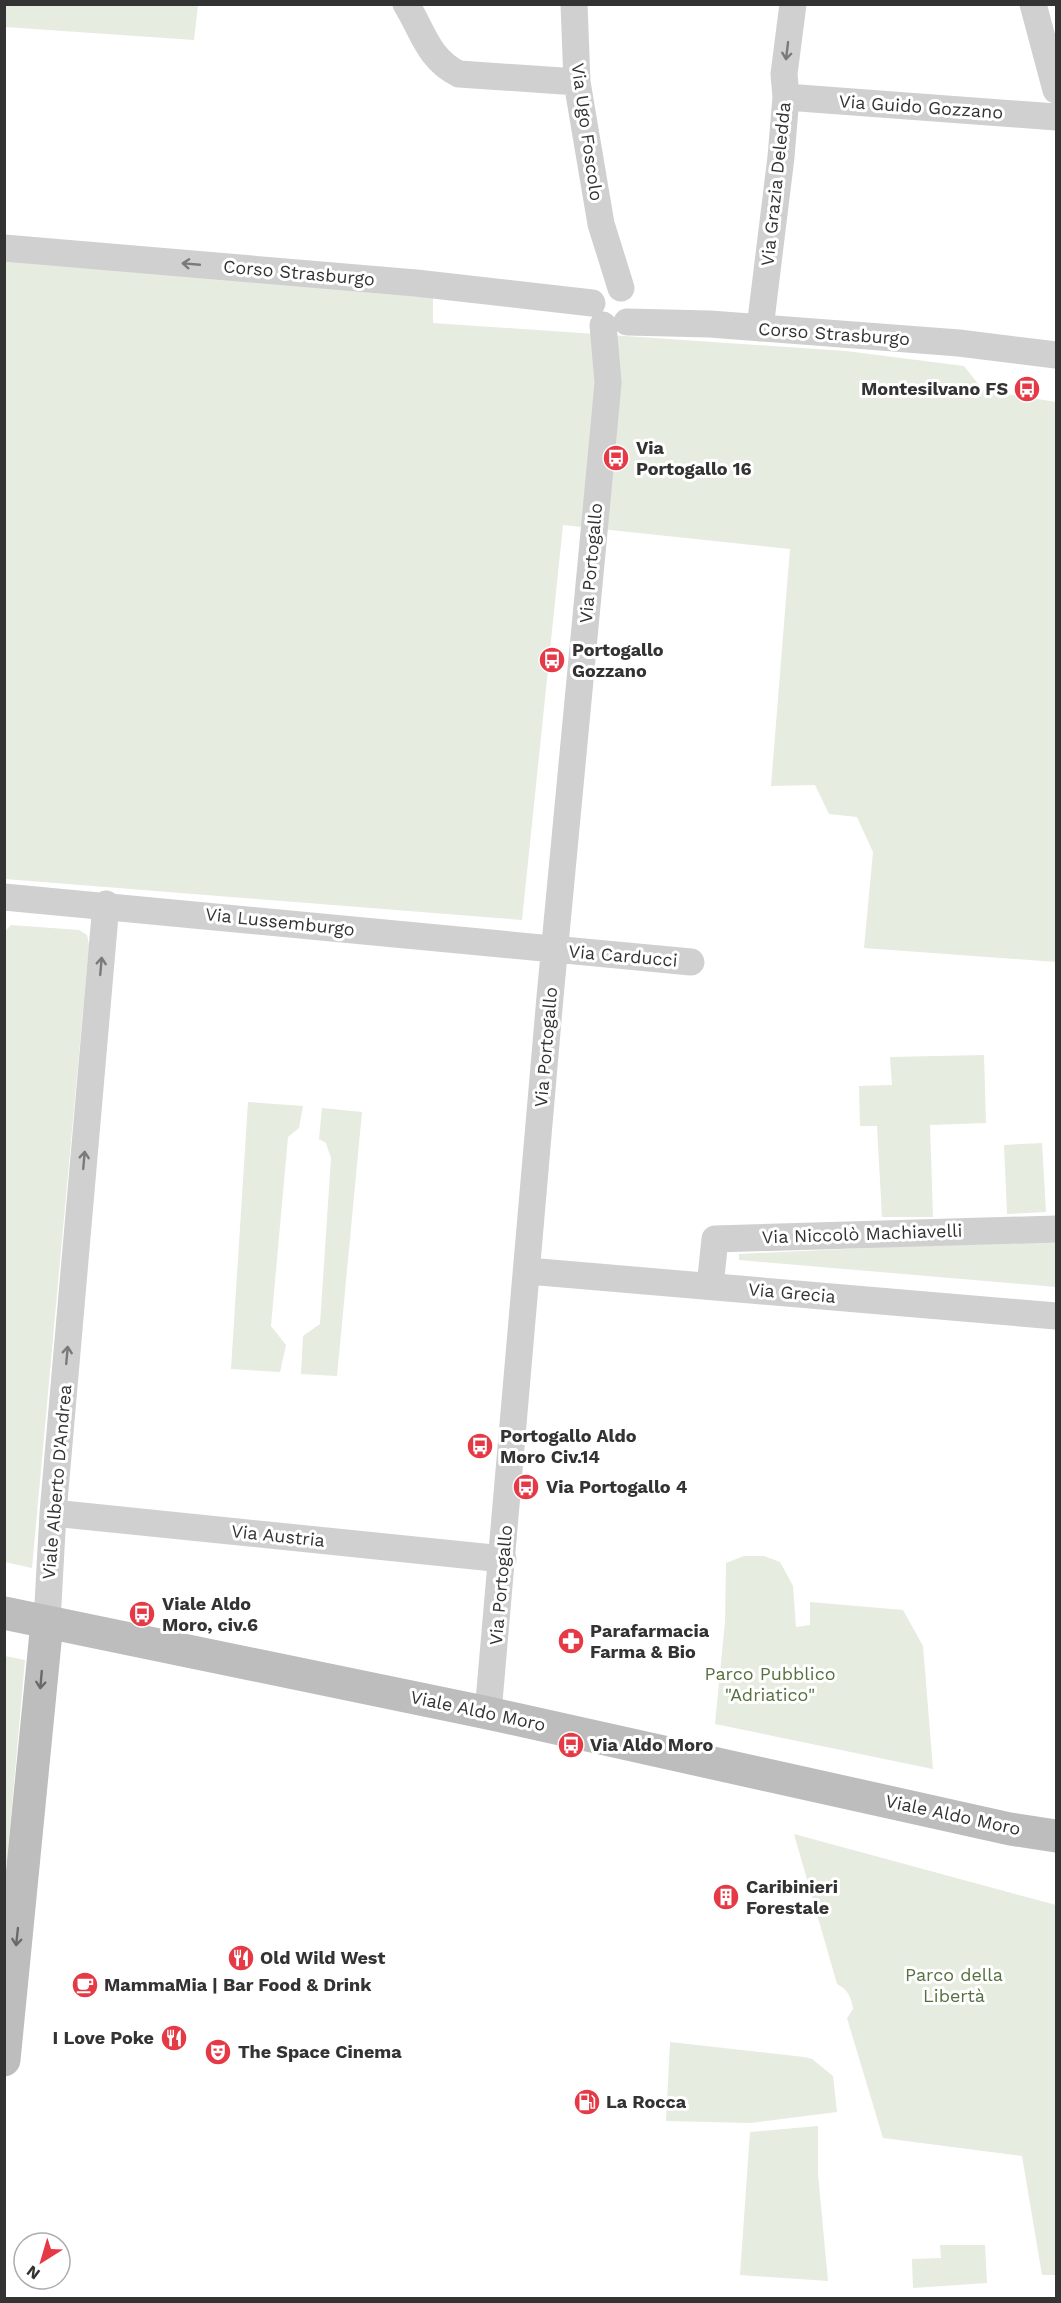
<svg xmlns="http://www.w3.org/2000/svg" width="1061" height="2303" font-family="'Work Sans',sans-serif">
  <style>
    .green { fill: #e6ecdf }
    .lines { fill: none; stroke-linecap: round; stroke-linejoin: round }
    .street { stroke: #d0d0d0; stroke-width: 27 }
    .secondary { stroke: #bdbdbd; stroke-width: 33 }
    .oneway { stroke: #7a7a7a }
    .oneway2 { stroke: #6a6a6a }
    .labels { text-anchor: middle; stroke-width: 6; stroke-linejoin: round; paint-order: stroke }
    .street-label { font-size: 18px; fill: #333; stroke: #fff }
    .poi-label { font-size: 18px; font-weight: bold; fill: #333; stroke: #fff; text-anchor: start }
    .park-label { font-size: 18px; fill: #56703f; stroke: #fff }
  </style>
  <rect width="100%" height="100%" fill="#fff"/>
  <path class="green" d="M4,5L5,4L198,5L194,40L5,27Z
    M4,258L433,294V323L846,351L964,366L983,390L1056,402V962L864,948L873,852L857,817L829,814L815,785L771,786L790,549L563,525L522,920L5,879Z
    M11,925L79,930L87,935L89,945L32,1568L5,1562L4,944L6,930Z
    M984,1055L986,1123L930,1125L933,1217H882L877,1126H860L859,1086L892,1085L890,1057Z
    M248,1102L303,1106L299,1128L288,1137L271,1326L286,1345L280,1372L231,1369Z
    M322,1108L362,1112L337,1376L301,1374L303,1336L320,1324L331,1158L326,1143L319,1139Z
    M1042,1143L1046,1212L1007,1214L1004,1145Z
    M1056,1239V1287L739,1260V1254Z
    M744,1556H764L780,1562L793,1586L796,1627L810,1625V1602L903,1610L923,1646L933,1769L715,1724L725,1622L726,1563Z
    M5,1656L25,1660L5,1883L4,1656Z
    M794,1834L1056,1905V2275H1042L1022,2156L883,2138L847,2018L853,2009C851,1996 848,1990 837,1984Z
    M670,2042L804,2057L812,2059L833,2076L837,2112L751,2123L666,2121Z
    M818,2126V2174L828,2281L740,2275L750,2132Z
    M940,2245H985L987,2283L913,2288L912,2259L941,2258Z"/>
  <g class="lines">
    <path class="street" d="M406,4C423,31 428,59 459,74L577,82
      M574,4L577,82L601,224L621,288
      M1033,4L1056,90
      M786,97L1056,117
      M4,248L416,283L592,303
      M627,322L710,324L959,343L1056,355
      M760,328L781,157L786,97L784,74L793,4
      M4,897L691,962
      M528,1271L1056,1316
      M710,1286L715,1239L1056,1229
      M53,1513L503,1559
      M47,1622L53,1513L106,904
      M488,1713L550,997L606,405L608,382L603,325"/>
    <path class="secondary" d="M4,1613L488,1713L1010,1829L1056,1836
      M4,2060L47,1622"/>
  </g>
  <defs><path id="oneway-shaft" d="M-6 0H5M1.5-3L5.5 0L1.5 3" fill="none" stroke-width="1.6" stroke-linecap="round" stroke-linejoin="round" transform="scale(1.5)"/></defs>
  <g class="oneway">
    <use href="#oneway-shaft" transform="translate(787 51) rotate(97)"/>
    <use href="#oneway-shaft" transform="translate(191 264) rotate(-175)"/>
    <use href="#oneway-shaft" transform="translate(101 966) rotate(-85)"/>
    <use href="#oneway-shaft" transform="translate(84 1160) rotate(-85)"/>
    <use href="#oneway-shaft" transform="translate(67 1355) rotate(-85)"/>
  </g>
  <g class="oneway2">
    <use href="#oneway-shaft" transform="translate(41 1680) rotate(95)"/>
    <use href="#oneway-shaft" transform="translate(17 1937) rotate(96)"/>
  </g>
  <defs>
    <symbol id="bus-disc" viewBox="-11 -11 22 22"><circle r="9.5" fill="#e63946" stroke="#fff"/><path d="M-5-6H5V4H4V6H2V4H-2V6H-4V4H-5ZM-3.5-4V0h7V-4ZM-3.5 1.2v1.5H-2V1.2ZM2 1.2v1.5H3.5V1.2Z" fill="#fff"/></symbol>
    <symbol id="pharmacy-disc" viewBox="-11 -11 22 22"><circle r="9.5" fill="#e63946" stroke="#fff"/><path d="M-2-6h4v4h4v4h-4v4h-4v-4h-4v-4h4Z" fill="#fff"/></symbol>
    <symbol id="building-disc" viewBox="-11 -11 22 22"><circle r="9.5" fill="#e63946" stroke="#fff"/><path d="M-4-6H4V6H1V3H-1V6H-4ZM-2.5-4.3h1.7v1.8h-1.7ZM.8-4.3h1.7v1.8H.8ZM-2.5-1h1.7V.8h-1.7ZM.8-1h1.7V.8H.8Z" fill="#fff"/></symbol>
    <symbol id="restaurant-disc" viewBox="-11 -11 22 22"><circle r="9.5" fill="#e63946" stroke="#fff"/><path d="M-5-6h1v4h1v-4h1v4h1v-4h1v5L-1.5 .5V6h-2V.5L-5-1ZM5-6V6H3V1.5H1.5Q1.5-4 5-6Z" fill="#fff"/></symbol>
    <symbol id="cafe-disc" viewBox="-11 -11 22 22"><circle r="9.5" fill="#e63946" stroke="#fff"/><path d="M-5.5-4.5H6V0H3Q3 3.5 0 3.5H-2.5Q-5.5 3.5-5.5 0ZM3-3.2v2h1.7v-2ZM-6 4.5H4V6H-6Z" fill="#fff"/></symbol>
    <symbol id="theatre-disc" viewBox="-11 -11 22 22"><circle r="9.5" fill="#e63946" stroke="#fff"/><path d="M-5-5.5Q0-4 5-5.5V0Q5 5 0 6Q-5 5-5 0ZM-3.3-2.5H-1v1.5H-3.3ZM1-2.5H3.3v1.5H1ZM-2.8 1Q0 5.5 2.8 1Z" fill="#fff"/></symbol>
    <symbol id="fuel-disc" viewBox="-11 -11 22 22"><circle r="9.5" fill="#e63946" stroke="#fff"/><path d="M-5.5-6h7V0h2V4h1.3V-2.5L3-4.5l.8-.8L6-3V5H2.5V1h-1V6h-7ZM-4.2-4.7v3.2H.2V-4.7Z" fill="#fff"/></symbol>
  </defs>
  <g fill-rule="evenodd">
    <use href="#bus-disc" x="1012" y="374" width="30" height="30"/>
    <use href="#bus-disc" x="601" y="443" width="30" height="30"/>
    <use href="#bus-disc" x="537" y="645" width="30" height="30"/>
    <use href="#bus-disc" x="465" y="1431" width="30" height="30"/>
    <use href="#bus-disc" x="511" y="1472" width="30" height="30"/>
    <use href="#bus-disc" x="127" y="1599" width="30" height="30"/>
    <use href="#pharmacy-disc" x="556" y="1626" width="30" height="30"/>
    <use href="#bus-disc" x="556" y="1730" width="30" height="30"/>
    <use href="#building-disc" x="711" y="1882" width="30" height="30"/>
    <use href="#restaurant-disc" x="226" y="1943" width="30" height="30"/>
    <use href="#cafe-disc" x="70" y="1970" width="30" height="30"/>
    <use href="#restaurant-disc" x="159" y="2023" width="30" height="30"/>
    <use href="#theatre-disc" x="203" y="2037" width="30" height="30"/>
    <use href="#fuel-disc" x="572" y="2087" width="30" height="30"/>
  </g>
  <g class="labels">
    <g class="street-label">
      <text transform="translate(921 107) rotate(4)" y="6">Via Guido Gozzano</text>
      <text transform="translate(587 132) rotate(82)" y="6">Via Ugo Foscolo</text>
      <text transform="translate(776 184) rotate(-84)" y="6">Via Grazia Deledda</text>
      <text transform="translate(299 273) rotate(5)" y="6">Corso Strasburgo</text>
      <text transform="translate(834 334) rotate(4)" y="6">Corso Strasburgo</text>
      <text transform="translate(591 563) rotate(-85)" y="6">Via Portogallo</text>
      <text transform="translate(280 922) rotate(6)" y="6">Via Lussemburgo</text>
      <text transform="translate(623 956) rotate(5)" y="6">Via Carducci</text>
      <text transform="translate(546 1047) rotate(-85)" y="6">Via Portogallo</text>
      <text transform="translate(862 1234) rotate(-2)" y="6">Via Niccolò Machiavelli</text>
      <text transform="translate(792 1293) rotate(5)" y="6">Via Grecia</text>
      <text transform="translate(57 1482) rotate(-85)" y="6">Viale Alberto D'Andrea</text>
      <text transform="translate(278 1536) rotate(6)" y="6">Via Austria</text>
      <text transform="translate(501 1585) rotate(-85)" y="6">Via Portogallo</text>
      <text transform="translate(478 1711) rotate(12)" y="6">Viale Aldo Moro</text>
      <text transform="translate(953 1815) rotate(12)" y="6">Viale Aldo Moro</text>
    </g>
    <g class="poi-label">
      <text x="1008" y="395" text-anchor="end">Montesilvano FS</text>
      <text x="636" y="454">Via<tspan x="636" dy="21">Portogallo 16</tspan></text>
      <text x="572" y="656">Portogallo<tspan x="572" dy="21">Gozzano</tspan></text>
      <text x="500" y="1442">Portogallo Aldo<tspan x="500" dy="21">Moro Civ.14</tspan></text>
      <text x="546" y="1493">Via Portogallo 4</text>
      <text x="162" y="1610">Viale Aldo<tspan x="162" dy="21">Moro, civ.6</tspan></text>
      <text x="590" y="1637">Parafarmacia<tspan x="590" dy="21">Farma &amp; Bio</tspan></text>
      <text x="590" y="1751">Via Aldo Moro</text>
      <text x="746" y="1893">Caribinieri<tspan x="746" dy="21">Forestale</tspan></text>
      <text x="260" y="1964">Old Wild West</text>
      <text x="104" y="1991">MammaMia | Bar Food &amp; Drink</text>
      <text x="154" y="2044" text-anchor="end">I Love Poke</text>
      <text x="238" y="2058">The Space Cinema</text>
      <text x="606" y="2108">La Rocca</text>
    </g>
    <g class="park-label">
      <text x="770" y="1680">Parco Pubblico<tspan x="770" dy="21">"Adriatico"</tspan></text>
      <text x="954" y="1981">Parco della<tspan x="954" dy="21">Libertà</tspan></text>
    </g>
  </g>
  <rect width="1061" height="2303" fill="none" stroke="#333333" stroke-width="12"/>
  <g transform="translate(42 2261) rotate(217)"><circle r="28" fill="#ffffff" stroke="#adadad" stroke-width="1.5"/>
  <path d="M0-4.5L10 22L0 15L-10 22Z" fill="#e63946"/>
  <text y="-9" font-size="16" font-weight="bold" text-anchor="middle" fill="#333333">N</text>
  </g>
</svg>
